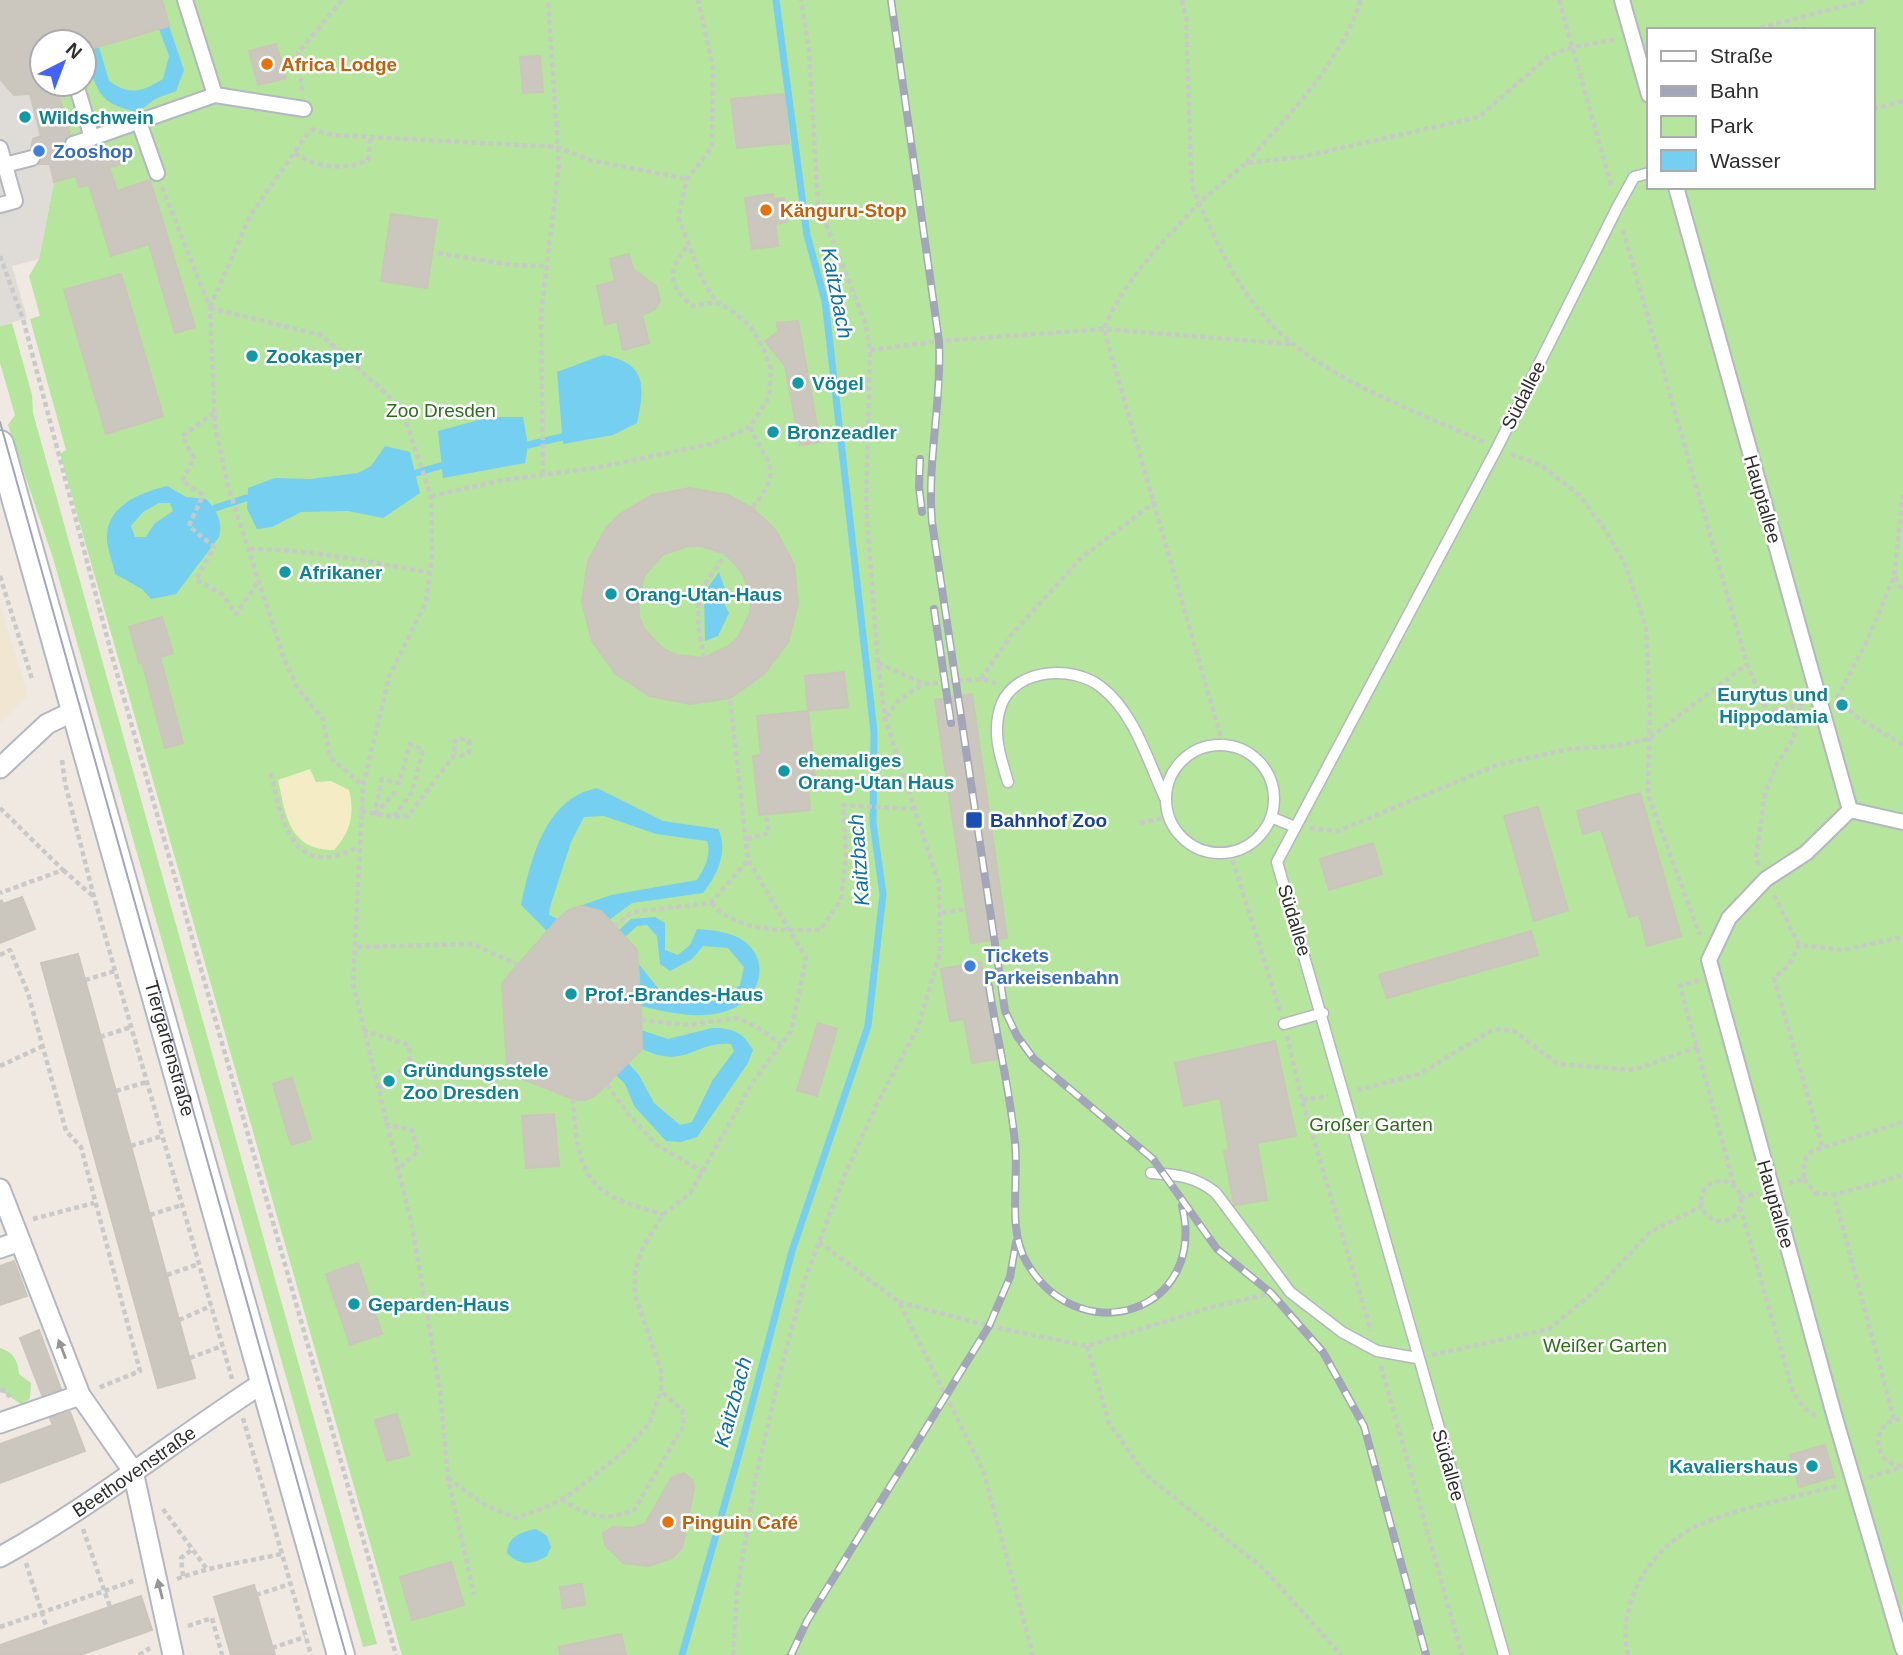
<svg xmlns="http://www.w3.org/2000/svg" width="1903" height="1655" font-family="Arial,sans-serif">
  <style>
    .education { fill: #f0e6d1 }
    .green { fill: #b6e59e; fill-rule: evenodd }
    .sand { fill: #f3ecc5 }
    .plaza { fill: #dfdcd8 }
    .water { fill: #75cff0; fill-rule: evenodd }
    .lines { fill: none; stroke-linecap: round; stroke-linejoin: round }
    .stream { stroke: #75cff0; stroke-width: 7 }
    .building { fill: #cbc7bf; stroke: #cbc5ba; stroke-width: 2; fill-rule: evenodd }
    .service-casing { stroke: #b4b7c1; stroke-width: 13 }
    .pedestrian-casing { stroke: #b4b7c1; stroke-width: 18 }
    .minor-casing { stroke: #b4b7c1; stroke-width: 23 }
    .secondary-casing { stroke: #b4b7c1; stroke-width: 30 }
    .path { stroke: #c9c9c9; stroke-width: 4.5; stroke-dasharray: 5 3.5; stroke-linecap: butt }
    .service { stroke: #fff; stroke-width: 10 }
    .pedestrian { stroke: #fff; stroke-width: 14 }
    .minor { stroke: #fff; stroke-width: 19 }
    .secondary { stroke: #fff; stroke-width: 26 }
    .tram { stroke: #a3a6b8; stroke-width: 2 }
    .rail-casing { stroke: #a3a6b8; stroke-width: 8 }
    .rail { stroke: #fff; stroke-width: 5; stroke-dasharray: 16; stroke-linecap: butt }
    .oneway { fill: #969696 }
    .food-dot { fill: #e8710a; stroke: #fff; stroke-width: 2.5 }
    .culture-dot { fill: #0f9aa8; stroke: #fff; stroke-width: 2.5 }
    .shop-dot { fill: #3f7fe0; stroke: #fff; stroke-width: 2.5 }
    .transit-dot { fill: #1a4fb4; stroke: #fff; stroke-width: 2.5 }
    .labels { text-anchor: middle; stroke-width: 5; stroke-linejoin: round; paint-order: stroke }
    .food-label { font-size: 19px; font-weight: bold; fill: #c56008; stroke: #fff; text-anchor: start }
    .culture-label { font-size: 19px; font-weight: bold; fill: #0d838f; stroke: #fff; text-anchor: start }
    .shop-label { font-size: 19px; font-weight: bold; fill: #366cbe; stroke: #fff; text-anchor: start }
    .street-label { font-size: 19px; fill: #2e2e2e; stroke: #fff }
    .park-label { font-size: 19px; fill: #2c6e1b; stroke: #fff }
    .transit-label { font-size: 19px; font-weight: bold; fill: #164399; stroke: #fff; text-anchor: start }
    .water-label { font-size: 21px; font-style: italic; fill: #0d6fa3; stroke: #fff }
  </style>
  <rect width="100%" height="100%" fill="#efe9e1"/>
  <path class="education" d="M0,606L28,695L0,723Z"/>
  <path class="green" d="M0,0H1903V1655H402L60,454L66,450L30,319L40,316L29,276L39,259L54,182L32,158L33,139L41,136L0,79ZM1649,30H1873V187H1649ZM42,42H84V84H42Z
    M12,323L32,395L33,413L377,1644L363,1647L53,558L8,425L15,415L0,363V326Z
    M0,1348C13,1352 18,1360 19,1374L31,1383L30,1399L21,1404L0,1390Z"/>
  <path class="sand" d="M310,769L316,782L331,781L349,790C355,813 351,832 334,850C289,850 286,816 278,780Z"/>
  <path class="plaza" d="M0,79L14,95L30,94L41,136L33,139L32,158L41,165L50,164L54,182L39,259L12,266L27,318L0,326Z"/>
  <path class="water" d="M169,26L184,70L176,91L155,99L138,112C96,104 96,88 86,51L99,47L109,81C130,96 142,92 163,79L169,56L159,29Z
    M603,355C647,363 645,386 637,423L613,435L563,444L557,372Z
    M490,417H523L528,445L525,463L443,478L438,431Z
    M385,446L410,452L420,493L383,518L348,511L301,512L272,527L257,529L247,509L248,488L275,478L310,479L358,473L371,466Z
    M167,486L186,497L206,499C217,510 223,522 219,537L176,594L151,599L142,589L115,574C113,562 106,547 107,535C108,505 142,492 167,486ZM159,503H170L173,511L154,524L146,537H135L131,526L143,512Z
    M719,572L725,589L720,596L729,613L718,636L705,641L704,593Z
    M597,788L663,821L718,829C729,850 717,876 703,893L632,903L608,921L601,911L580,906L611,895L697,880C704,869 712,855 707,841L656,834L604,816L584,817L571,842L550,907L549,915L558,919L547,931L521,905C531,860 544,799 597,788Z
    M655,917L665,923V950L678,955L690,945L697,929C712,930 732,932 744,941C769,960 762,993 736,1007C707,1022 670,1013 641,1006L638,963L661,992L675,1003L719,1001L740,985L744,967L728,948L703,946L692,959L670,971L660,964L657,936L647,925L637,926L625,937L618,931L631,919Z
    M712,1028C733,1028 743,1032 753,1050L748,1063L697,1137L681,1142L666,1141L634,1106L625,1084L616,1075L628,1063L639,1075L654,1103L680,1125L692,1122L712,1081L734,1051L731,1044C693,1041 687,1070 642,1049L641,1030L668,1039Z
    M536,1529L547,1536L551,1547L547,1556C531,1565 520,1566 507,1553C508,1536 521,1532 536,1529Z"/>
  <g class="lines">
    <path class="stream" d="M528,445L562,437
      M416,473L440,466
      M215,508L246,498
      M682,1655L740,1450L792,1251L868,1026L883,894L873,823L874,732L825,301L807,235L776,0"/>
  </g>
  <path class="building" d="M0,0H162L169,26L84,51V42H42V84H56L70,135L64,143L67,151L75,153L76,157L125,158L126,163L109,167L117,191L150,180L195,327L175,333L149,244L111,256L89,185L79,187L76,176L54,182L50,164H39V152L31,149L33,139L41,136L30,94L14,95L0,79Z
    M276,44L286,78L258,85L249,51Z
    M540,56L543,92L523,93L520,57Z
    M784,94L789,143L737,148L731,99Z
    M773,194L774,199L784,198L787,222L775,224L778,246L752,249L745,198Z
    M391,214L437,220L427,288L381,281Z
    M629,254L633,269L656,286L660,301L655,309L642,315L649,343L623,350L617,321L605,325L597,286L615,281L610,259Z
    M121,274L163,416L106,434L64,290Z
    M798,321L820,442L800,445L785,366L765,341L778,332L777,323Z
    M690,488L728,495L752,508L775,529L794,565L798,604L788,642L764,674L730,698L690,704L650,696L616,674L592,641L582,602L588,561L606,528L620,514L652,495ZM688,546H701L726,554L743,574L751,599L750,613L739,636L729,646L704,658L676,655L663,649L644,629L639,616L638,602L644,576L662,555Z
    M162,617L173,653L160,657L183,743L165,748L142,662L139,663L129,627Z
    M844,672L848,707L808,711L805,676Z
    M972,694L1007,938L971,943L935,700Z
    M808,711L816,786L808,787L810,810L759,815L753,756L761,755L757,716Z
    M1640,793L1681,936L1647,946L1639,914L1629,917L1601,829L1583,834L1577,811Z
    M1538,807L1568,910L1534,921L1504,816Z
    M1373,843L1382,874L1329,890L1320,859Z
    M22,897L35,929L0,943V905Z
    M580,906L601,911L637,950L641,1006L642,1049L596,1095L585,1100L573,1099L513,1075L507,1066L502,983L558,919L569,910Z
    M1531,931L1538,955L1387,998L1379,975Z
    M78,954L195,1378L158,1388L41,963Z
    M981,962L998,1059L972,1063L964,1019L950,1021L941,969Z
    M818,1023L837,1029L817,1096L797,1090Z
    M1275,1041L1296,1136L1257,1143L1267,1200L1234,1205L1224,1151L1229,1150L1220,1098L1184,1106L1175,1063Z
    M292,1078L311,1139L291,1145L273,1084Z
    M554,1114L559,1166L526,1168L522,1116Z
    M14,1261L27,1296L0,1305V1266Z
    M358,1263L382,1334L350,1345L326,1274Z
    M39,1330L61,1389L42,1395L20,1338Z
    M70,1412L85,1451L0,1483V1444L53,1425L50,1418Z
    M397,1414L409,1455L387,1461L375,1420Z
    M1825,1445L1834,1477L1799,1487L1790,1455Z
    M684,1473L693,1481L694,1488L682,1548L672,1558L649,1566L623,1563L605,1545L603,1533L613,1527L632,1528L645,1524L671,1478Z
    M451,1562L464,1605L412,1620L400,1577Z
    M582,1584L585,1605L563,1608L560,1587Z
    M254,1585L275,1655H231L214,1597Z
    M141,1596L152,1630L80,1655H0V1645Z
    M621,1634L626,1655H560L559,1647Z"/>
  <g class="lines">
    <defs>
      <path id="service" d="M1166 799a54 54 0 1 1 108 0a54 54 0 1 1-108 0Z
        M1008,782C1000,756 991,730 1002,703C1017,668 1074,665 1101,687C1134,712 1148,761 1165,798
        M1271,817L1295,827
        M1284,1024L1323,1013
        M1151,1173C1178,1175 1195,1176 1216,1193L1290,1292L1342,1332L1377,1351L1417,1358
        M1504,1655L1277,862L1497,448L1617,208L1634,177L1649,173"/>
      <path id="pedestrian" d="M1622,0L1649,95
        M76,84L92,138L215,95L185,0
        M215,95L304,109
        M139,122L157,173
        M73,144L92,138
        M0,148L15,201L0,205
        M5,165L32,158
        M1676,187L1850,810
        M1850,810L1806,853L1766,879L1729,918L1709,960L1835,1418L1903,1649
        M1850,810L1903,822"/>
      <g id="minor">
        <path d="M0,768L47,724L76,710"/>
        <path d="M0,1189L80,1395L133,1471L173,1655"/>
        <path d="M0,1248L20,1241"/>
        <path d="M0,1423L80,1395"/>
        <path id="s1" d="M0,1557C93,1506 176,1439 264,1382"/>
      </g>
      <g id="secondary">
        <path id="s2" d="M0,444L341,1655"/>
      </g>
    </defs>
    <use href="#service" class="service-casing"/>
    <use href="#pedestrian" class="pedestrian-casing"/>
    <use href="#minor" class="minor-casing"/>
    <use href="#secondary" class="secondary-casing"/>
    <path class="path" d="M1182,0L1186,18L1191,168L1192,186L1199,203C1163,242 1124,280 1104,329L1223,745
      M1559,0L1612,188
      M1760,28L1867,0
      M302,91L298,53L342,0
      M1873,109L1903,101
      M311,129L332,135L557,147L590,160L687,179
      M295,153C315,168 345,171 368,160L371,137
      M1246,163C1290,114 1339,64 1361,0
      M162,187L210,308L215,426L228,486L283,656L297,687L323,719L330,757L362,785
      M1623,230L1747,664L1767,712L1804,704
      M687,247C667,271 668,285 692,306L716,302
      M438,253L512,265L546,266
      M0,256L23,319L112,656L396,1655
      M210,307L251,214L311,129
      M210,308L321,335L401,407L431,496L432,557L426,602L389,677L363,786L353,984L412,1226L440,1391L448,1478L474,1595
      M870,350L939,341L1104,329L1291,344
      M214,413L182,436L194,458L182,481L203,495L189,526L214,547L196,580L222,594L236,614L258,582
      M750,427C767,465 785,468 752,508
      M1484,442C1420,413 1349,388 1293,344C1248,309 1221,254 1199,203L1246,163L1301,157L1479,117L1550,55L1573,47L1618,39
      M1511,454L1541,465L1579,495L1606,531L1625,564L1646,627L1650,712L1648,795L1700,935
      M543,474L541,314L559,165L548,0
      M431,496L503,480L595,468L711,444L750,427L769,397L771,369L763,347L750,326L731,310L716,302L702,279L678,217L687,179L712,147L713,68L698,0
      M250,549C312,549 370,562 431,573
      M0,576L32,679
      M1895,577L1903,592
      M704,658L698,626L699,592L726,554
      M878,663L924,684L981,679L996,683
      M981,679L1012,634L1082,557L1155,502
      M1837,698L1867,641L1894,577L1903,495
      M1837,698L1857,717L1903,745
      M886,717L898,701L923,684
      M62,760L65,783L94,897L232,1379
      M271,773C282,824 294,881 358,847
      M0,808L63,870L0,893
      M361,811L394,817L412,792L423,750L410,744L399,783L382,779L374,815
      M375,814L397,790
      M395,817L408,816L455,754L454,742L459,738L469,741V752L461,756L455,754
      M1140,823L1169,817
      M1310,828L1338,831L1497,765L1569,749L1616,746L1648,739L1747,664
      M747,839L769,833L766,815
      M1230,852L1280,1011
      M1759,865L1756,858L1765,793L1777,764L1793,739L1801,706
      M63,870L94,897
      M1774,895L1799,945
      M0,900L2,904
      M711,903C739,933 782,930 820,930L841,900L846,855L843,805L913,809
      M942,913L966,909
      M614,927L632,912L711,903L748,860
      M357,947L473,944L518,965
      M0,955L10,950L28,993L66,1131L81,1147L140,1371L98,1388
      M85,980L115,971
      M1699,980L1680,986L1735,1188
      M641,1020L688,1025L737,1018L755,1026L781,1044
      M363,1030L409,1045L410,1063L377,1090
      M1287,1036L1302,1100L1371,1331
      M100,1037L131,1027
      M0,1066L43,1046
      M607,1085L629,1115L657,1145L703,1172
      M1357,1090L1419,1074L1494,1029L1514,1031L1558,1064L1634,1070L1697,1047
      M116,1091L147,1082
      M573,1099C575,1129 576,1170 602,1190C618,1203 645,1208 663,1215
      M1302,1100L1328,1096
      M385,1124L412,1130L418,1151L397,1170
      M131,1146L162,1136
      M1822,1146L1774,978L1788,966L1799,945L1843,950L1903,937
      M1804,1179L1815,1193L1834,1195
      M1701 1201a20 20 0 1 1 40 0a20 20 0 1 1-40 0Z
      M1789,1183L1804,1179V1161L1812,1151L1903,1122
      M1740,1198L1757,1193
      M1740,1207L1793,1392L1805,1409L1816,1416
      M150,1215L182,1205
      M33,1219L94,1203
      M819,1242L899,1302L983,1470L1033,1655
      M167,1275L199,1264
      M899,1302L989,1326L1087,1346L1208,1308L1272,1293
      M179,1320L211,1306
      M1087,1346L1109,1423L1145,1474L1264,1569L1341,1655
      M1432,1355L1549,1329L1595,1291L1650,1232L1702,1206
      M190,1358L222,1346
      M1381,1366L1462,1655
      M0,1390L5,1391L10,1397
      M243,1418L311,1655
      M1894,1419L1834,1195L1903,1175
      M1902,1466C1885,1464 1878,1454 1878,1437L1886,1423L1903,1418
      M1869,1477L1903,1467
      M448,1478L485,1505L516,1518L549,1506L572,1493L621,1454L649,1424L661,1391V1371L635,1295V1271L643,1247L663,1215L690,1193L753,1082L791,1031L806,958L748,860L730,698
      M561,1499C586,1515 605,1523 634,1510L684,1425L682,1410L661,1391
      M163,1509L206,1568
      M83,1529L110,1607
      M26,1563L47,1629
      M183,1576L181,1558L194,1548
      M177,1579C211,1566 246,1562 281,1554
      M256,1595L290,1584
      M188,1626L212,1618L222,1655
      M0,1627L136,1580
      M272,1648L305,1637
      M139,1655L150,1648
      M733,1655L737,1592L755,1481L781,1369L805,1279L845,1174L876,1106L918,1027L940,953L939,884L885,718L878,663L866,506L870,350L865,322L818,204L809,50L801,0
      M1628,1655C1615,1600 1655,1541 1706,1522C1748,1506 1794,1497 1837,1486"/>
    <use href="#service" class="service"/>
    <use href="#pedestrian" class="pedestrian"/>
    <use href="#minor" class="minor"/>
    <use href="#secondary" class="secondary"/>
    <path class="tram" d="M0,422L346,1655"/>
    <defs>
      <path id="rail" d="M891,0L939,341C942,403 927,458 932,522L1005,1011L1017,1036L1034,1059L1153,1159L1217,1249L1271,1293L1323,1352L1364,1426L1426,1655
        M920,459L919,487L922,512
        M934,609L951,723
        M989,986C997,1039 1010,1090 1015,1143C1019,1181 1007,1230 1027,1263C1080,1353 1208,1312 1182,1206
        M791,1655L807,1621L989,1326L1010,1277L1016,1242"/>
    </defs>
    <use href="#rail" class="rail-casing"/>
    <use href="#rail" class="rail"/>
  </g>
  <defs><path id="oneway-solid" d="M-6-.8H1V-3.2L6.5 0L1 3.2V.8H-6Z" transform="scale(1.75)"/></defs>
  <g class="oneway">
    <use href="#oneway-solid" transform="translate(62 1349) rotate(-111)"/>
    <use href="#oneway-solid" transform="translate(160 1589) rotate(-104)"/>
  </g>
  <g class="food-dot">
    <circle cx="267" cy="64" r="7"/>
    <circle cx="766" cy="210" r="7"/>
    <circle cx="668" cy="1522" r="7"/>
  </g>
  <g class="culture-dot">
    <circle cx="25" cy="117" r="7"/>
    <circle cx="252" cy="356" r="7"/>
    <circle cx="798" cy="383" r="7"/>
    <circle cx="773" cy="432" r="7"/>
    <circle cx="285" cy="572" r="7"/>
    <circle cx="611" cy="594" r="7"/>
    <circle cx="1842" cy="705" r="7"/>
    <circle cx="784" cy="771" r="7"/>
    <circle cx="571" cy="994" r="7"/>
    <circle cx="389" cy="1081" r="7"/>
    <circle cx="354" cy="1304" r="7"/>
    <circle cx="1812" cy="1466" r="7"/>
  </g>
  <g class="shop-dot">
    <circle cx="39" cy="151" r="7"/>
    <circle cx="970" cy="966" r="7"/>
  </g>
  <rect class="transit-dot" x="965" y="811" width="18" height="18" rx="3.5"/>
  <g class="labels">
    <g class="food-label">
      <text x="281" y="71">Africa Lodge</text>
      <text x="780" y="217">Känguru-Stop</text>
      <text x="682" y="1529">Pinguin Café</text>
    </g>
    <g class="culture-label">
      <text x="39" y="124">Wildschwein</text>
      <text x="266" y="363">Zookasper</text>
      <text x="812" y="390">Vögel</text>
      <text x="787" y="439">Bronzeadler</text>
      <text x="299" y="579">Afrikaner</text>
      <text x="625" y="601">Orang-Utan-Haus</text>
      <text x="1828" y="701" text-anchor="end">Eurytus und<tspan x="1828" dy="22">Hippodamia</tspan></text>
      <text x="798" y="767">ehemaliges<tspan x="798" dy="22">Orang-Utan Haus</tspan></text>
      <text x="585" y="1001">Prof.-Brandes-Haus</text>
      <text x="403" y="1077">Gründungsstele<tspan x="403" dy="22">Zoo Dresden</tspan></text>
      <text x="368" y="1311">Geparden-Haus</text>
      <text x="1798" y="1473" text-anchor="end">Kavaliershaus</text>
    </g>
    <g class="shop-label">
      <text x="53" y="158">Zooshop</text>
      <text x="984" y="962">Tickets<tspan x="984" dy="22">Parkeisenbahn</tspan></text>
    </g>
    <g class="street-label">
      <text transform="translate(1523 395) rotate(-63)" y="7">Südallee</text>
      <text transform="translate(1763 499) rotate(74)" y="7">Hauptallee</text>
      <text transform="translate(1295 920) rotate(73)" y="7">Südallee</text>
      <text dy="7" stroke="none"><textPath href="#s2" startOffset="628">Tiergartenstraße</textPath></text>
      <text transform="translate(1776 1204) rotate(74)" y="7">Hauptallee</text>
      <text transform="translate(1449 1465) rotate(74)" y="7">Südallee</text>
      <text dy="7" stroke="none"><textPath href="#s1" startOffset="159">Beethovenstraße</textPath></text>
    </g>
    <g class="park-label">
      <text x="441" y="417">Zoo Dresden</text>
      <text x="1371" y="1131">Großer Garten</text>
      <text x="1605" y="1352">Weißer Garten</text>
    </g>
    <g class="transit-label">
      <text x="990" y="827">Bahnhof Zoo</text>
    </g>
    <g class="water-label">
      <text transform="translate(837 293) rotate(79)" y="7">Kaitzbach</text>
      <text transform="translate(859 860) rotate(-94)" y="7">Kaitzbach</text>
      <text transform="translate(733 1402) rotate(-75)" y="7">Kaitzbach</text>
    </g>
  </g>
  <rect x="1647" y="28" width="228" height="161" fill="#ffffff" stroke="#ababab" stroke-width="2"/>
  <rect x="1661" y="51" width="35" height="10" fill="#ffffff" stroke="#ababab" stroke-width="2"/>
  <text x="1710" y="63" font-size="21" fill="#2e2e2e">Straße</text>
  <rect x="1661" y="86" width="35" height="10" fill="#a3a6b8" stroke="#ababab" stroke-width="2"/>
  <text x="1710" y="98" font-size="21" fill="#2e2e2e">Bahn</text>
  <rect x="1661" y="116" width="35" height="21" fill="#b6e59e" stroke="#ababab" stroke-width="2"/>
  <text x="1710" y="133" font-size="21" fill="#2e2e2e">Park</text>
  <rect x="1661" y="150" width="35" height="21" fill="#75cff0" stroke="#ababab" stroke-width="2"/>
  <text x="1710" y="168" font-size="21" fill="#2e2e2e">Wasser</text>
  <g transform="translate(63 63) rotate(42)"><circle r="33" fill="#ffffff" stroke="#ababab" stroke-width="2"/>
  <path d="M0-5L12 26L0 18L-12 26Z" fill="#4264fb"/>
  <text y="-10" font-size="19" font-weight="bold" text-anchor="middle" fill="#2e2e2e">N</text>
  </g>
</svg>
